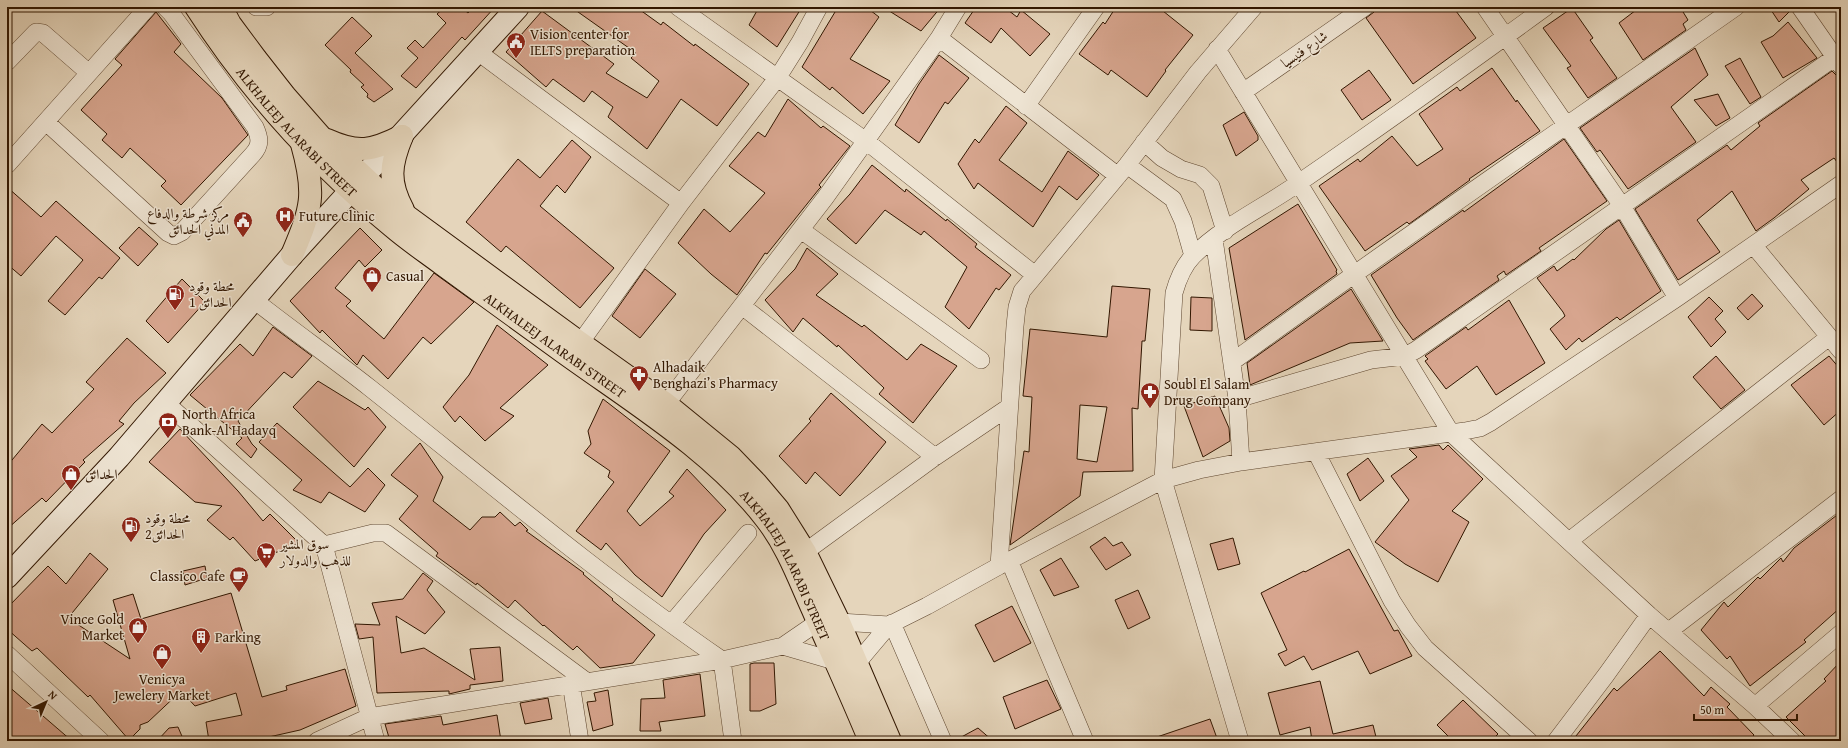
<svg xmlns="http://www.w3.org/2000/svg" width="1848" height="748" font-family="'Gentium Book Plus',Amiri,serif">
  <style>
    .building { fill: #d7a58e; stroke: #311600; fill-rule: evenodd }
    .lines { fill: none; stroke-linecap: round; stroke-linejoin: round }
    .minor-casing { stroke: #5e462f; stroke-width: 18 }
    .secondary-casing { stroke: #311600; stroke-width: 24 }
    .primary-casing { stroke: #311600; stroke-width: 24 }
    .minor { stroke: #eee4d3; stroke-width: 17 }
    .secondary { stroke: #eee4d3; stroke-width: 22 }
    .primary { stroke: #e5d5bb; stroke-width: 22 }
    .labels { text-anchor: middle; stroke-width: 3; stroke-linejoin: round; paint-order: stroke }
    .poi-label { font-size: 14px; fill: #311600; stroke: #eee4d3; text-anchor: start }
    .street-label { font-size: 14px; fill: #311600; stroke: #eee4d3 }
  </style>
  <rect width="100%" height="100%" fill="#e5d5bb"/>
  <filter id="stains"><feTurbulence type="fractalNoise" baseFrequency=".005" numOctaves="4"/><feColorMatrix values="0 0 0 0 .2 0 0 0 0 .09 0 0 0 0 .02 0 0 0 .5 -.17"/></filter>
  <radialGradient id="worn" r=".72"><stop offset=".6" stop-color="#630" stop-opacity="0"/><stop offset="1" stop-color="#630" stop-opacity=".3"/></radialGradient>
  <path class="building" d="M445,7H461L468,13L474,7H495L465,40L462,37L416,88L401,76L418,58L407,48L415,40L423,48L446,23L437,14Z
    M571,7H636L661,25L663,22L694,46L695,44L749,84L717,126L681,99L647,149L608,117L613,107L592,91L584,102L553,79L546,87L506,52L542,11L614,64L606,73L647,98L659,81L631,58L636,53Z
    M759,7H802L777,47L749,25Z
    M838,7H866L879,17L850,59L890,81L863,114L832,87L830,90L802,67Z
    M883,7H941L921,31Z
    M976,7H1004L1017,17L1021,10L1050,34L1030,56L1001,28L991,43L965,23Z
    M1116,7H1158L1193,35L1165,70L1166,71L1147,97L1111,70L1108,75L1079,54L1103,22L1105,24Z
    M1375,7H1453L1476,38L1413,84L1366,18L1374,12Z
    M1640,7H1680L1688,20L1683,24L1686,30L1643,60L1619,23Z
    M1769,7H1790L1791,10L1779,22Z
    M1572,8L1593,38L1590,40L1617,78L1588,98L1567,68L1571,66L1543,28Z
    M156,12L181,44L174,52L222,98L248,135L181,205L161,186L166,181L130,148L122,158L102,140L107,134L81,110L122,65L115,59Z
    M352,17L372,36L355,53L393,89L374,102L367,97L368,94L361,87L364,85L350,72L351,70L325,45Z
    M1788,22L1817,58L1783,78L1761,42L1773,36Z
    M1695,48L1708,75L1671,107L1696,142L1628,189L1600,150L1597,152L1580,128Z
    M939,55L969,78L948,104L945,102L919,143L895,125L919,84Z
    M1740,58L1761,97L1750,104L1725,66Z
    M1492,68L1516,102L1517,100L1540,131L1469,179L1470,180L1409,224L1407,222L1365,251L1319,186L1358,159L1360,162L1392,136L1417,166L1443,149L1419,114L1457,87L1460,91Z
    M1369,70L1391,100L1362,120L1341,90Z
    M1832,71L1836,75L1841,76V167L1834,158L1801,180L1809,189L1774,218L1756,231L1732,191L1697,220L1720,252L1678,280L1635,209L1727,145L1731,150L1760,126L1758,123Z
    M1718,94L1730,118L1716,126L1694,100Z
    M788,99L821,128L823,126L850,146L819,185L821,187L819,189L767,254L765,253L737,295L711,274L678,243L704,209L730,232L765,193L729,166L758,132L765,137Z
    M1006,106L1027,123L999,160L1042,192L1068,151L1099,175L1077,200L1059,186L1033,227L978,183L974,189L958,164L975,139L979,143Z
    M1244,112L1258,136V140L1236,156L1223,125Z
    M1564,139L1607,201L1539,248L1541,251L1506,275L1504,271L1497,276L1499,280L1413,340L1397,318L1371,275L1463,210L1464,212Z
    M572,140L591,157L565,193L557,185L540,206L614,268L580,308L506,246L501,252L466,222L518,159L540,178Z
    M872,165L905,192L906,189L946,221L947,219L977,244L975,247L1011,275L999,290L996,288L969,329L945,307L967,267L924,231L921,235L885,210L856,244L827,219L850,194Z
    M7,187L41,217L56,201L120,258L102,279L99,277L65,315L48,301L83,260L56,236L21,276L7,264Z
    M1298,204L1337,270L1336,271L1337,274L1245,340L1229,248Z
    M1619,220L1661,291L1620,320L1617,317L1582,342L1579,338L1566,350L1550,329L1565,316L1563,312L1537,278L1554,266L1557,271L1573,259L1574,260L1606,229Z
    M139,227L158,244L138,266L119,248Z
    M360,228L382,250L365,267L359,260L335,288L351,301L346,306L384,339L434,273L474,302L431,344L423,337L388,379L363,355L357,365L322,330L320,333L290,301Z
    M807,248L838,274L816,295L862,327L864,325L907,360L921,344L957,366L913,423L879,394L884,388L838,345L837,347L803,318L793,332L765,300L795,269Z
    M645,269L676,294L640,338L612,316Z
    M182,279L205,302L168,343L146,321Z
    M1112,286L1150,289L1145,341H1142L1138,409L1132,408L1133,471L1083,472L1080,496L1010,545L1024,451L1029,452L1032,397L1023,396L1030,329L1107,337ZM1080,405L1107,407L1097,462L1077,459Z
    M1351,289L1383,341L1350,343L1250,385L1247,363Z
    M1752,294L1763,306L1748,320L1737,308Z
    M1191,297L1212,298V331L1190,330Z
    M1709,297L1723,311L1715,319L1726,332L1711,347L1688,317Z
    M1509,300L1545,363L1496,395L1477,366L1446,389L1425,361L1428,359L1425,356L1466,327L1468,330Z
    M497,325L548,365L500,408L514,416L485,441L460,416L455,422L443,407L469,375Z
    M273,327L312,356L292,378L284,372L238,421L252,444L257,449L251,458L236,444L242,438L190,395L240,344L253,356Z
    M127,338L166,373L134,403L119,421L124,424L83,460L85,462L46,502L42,498L7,529V466L42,424L52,433L94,389L86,382Z
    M1716,356L1745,390L1721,409L1693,377Z
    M1829,356L1841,370V410L1824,425L1791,385Z
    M318,381L365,410L368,407L386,427L354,467L293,407Z
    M831,393L886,442L860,474L840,496L815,472L806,484L779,456L811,421L809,419Z
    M1215,396L1229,428L1230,441L1203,457L1184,406Z
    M603,399L670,451L627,511L640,526L674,496L669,492L687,469L726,510L704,534L662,597L635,575L606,543L601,550L576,531L614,482L608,477L610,471L584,453L591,444L588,431Z
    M277,423L350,487L368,468L385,485L365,512L329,492L321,503L293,490L302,480L259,442Z
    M180,429L238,491L263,521L270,514L299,543L255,561L233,537L230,540L207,520L222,506L195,502L149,462Z
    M420,443L443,477L433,501L470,530L482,517H495L500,512L515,526L520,522L528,530L526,531L584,573L583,574L613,599L612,600L655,635L633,663L600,668L577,646L573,650L544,625L543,626L515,600L508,608L477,583L476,585L436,556L438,553L399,519L418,496L391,475Z
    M1439,445L1443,450L1448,445L1483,479L1452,511L1469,522L1438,582L1405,564L1375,542L1409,500L1391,476L1417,457L1409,449Z
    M1368,458L1384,481L1360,501L1347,474Z
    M1841,512V607L1804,640L1806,642L1750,686L1730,656L1727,659L1701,630L1724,602L1728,607L1758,577L1760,579L1781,558L1783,562L1794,548Z
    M1105,537L1113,546L1122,542L1131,555L1106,570L1090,547Z
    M1233,538L1240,564L1218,570L1210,544Z
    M1349,549L1394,631L1398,630L1412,656L1370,674L1358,651L1312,670L1304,656L1285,666L1278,654L1287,650L1261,593L1304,571L1305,572Z
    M90,553L108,569L68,618L130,659L113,600L133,594L141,619L231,593L262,697L287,690L286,686L345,669L356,706L300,730L251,741H209L206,722L242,715L236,693L195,706L181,691L148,722L140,725V729L129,740L90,695L88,697L37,648L32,651L7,629V608L48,566L66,584Z
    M1061,558L1079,587L1054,596L1040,570Z
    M205,566L207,578L185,585L183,571Z
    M423,573L433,581L427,590L445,612L425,634L396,616L401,653L424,648L475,680L470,649L500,647L503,681L470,685V689L449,694V691L377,693L373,637L359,639L355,624L380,625L372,603L403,599Z
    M1138,590L1150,618L1128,629L1115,600Z
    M1012,606L1031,643L994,662L975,625Z
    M1660,651L1704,696L1711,687L1730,704L1727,707L1754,735L1749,741H1572L1614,688L1617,691Z
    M1841,661V741H1810L1786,717L1826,681L1824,679Z
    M754,663H774L776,704L760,711H750V664Z
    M700,674L705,716L659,722L661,731H640L641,699L665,698L663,680Z
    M1047,680L1061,709L1015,729L1003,697Z
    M1320,681L1333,734L1373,725L1377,741H1312L1310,727L1280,735L1268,693Z
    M7,685L72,741H11L7,736Z
    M608,690L613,725L593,731L587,702L596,701L594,693Z
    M548,698L552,719L525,724L520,703Z
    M1463,700L1498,734L1491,741H1453L1437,725Z
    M497,715L501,741H390L385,724L441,716L443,725Z
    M1210,719L1218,741H1152L1151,739Z
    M178,727L184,741H157L169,728Z
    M978,728L993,741H954Z"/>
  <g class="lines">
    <defs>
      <path id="minor" d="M256,7H267
        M678,7L866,141L1035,275
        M1485,7L1622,206L1677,298
        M1800,7L1841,66
        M939,38L1118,176
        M1217,49L1451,433L1649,615L1755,706L1792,741
        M478,52L681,203
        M7,62L36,32L43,33L89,73
        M1243,92L1365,7
        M1026,106L1096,7
        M46,122L168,233L174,236L182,232L253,154C261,145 260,138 255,127L171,13L165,7
        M1144,142L1162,158L1181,169L1200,175L1211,186L1225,231
        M7,165L148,7
        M1127,165L1173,199L1183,221L1193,256
        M801,230L981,360
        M1214,239L1237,399L1241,462
        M1754,246L1841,351
        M254,300C292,330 332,358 370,388C486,480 600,576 722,660L733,741
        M742,306L935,457
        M580,343L681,203L778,77L800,42L819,7
        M1232,362C1398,241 1568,125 1736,7
        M1237,399L1371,360L1405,356L1416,350L1841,53
        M166,403L324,545L376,741
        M666,404L825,198L939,38L958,7
        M1316,452L1392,601L1408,626L1425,648L1529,741
        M1569,541L1829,337
        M324,545L373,533H386L586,681
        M805,552L935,457L1009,407
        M1009,560L1085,741
        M999,566L1015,326L1017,307L1022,291L1127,165L1198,72L1254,7
        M839,622L889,625
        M892,623L943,741
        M671,624L748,533
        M1669,631L1841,499
        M783,646L838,662
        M7,654L101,741
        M857,663L889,625L927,606L999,566L1163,480L1174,293C1178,279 1183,266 1193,256C1224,225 1265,207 1300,182C1383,125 1465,66 1546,7
        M571,683L580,741
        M1755,706L1841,633
        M317,741L369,717L722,660L783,646L818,622
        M1240,741L1163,480L1199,470L1241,462L1465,431L1480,428L1491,422L1677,298L1841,184
        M1556,741L1606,675L1649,615"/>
      <path id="secondary" d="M7,577L119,457L292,255L518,7"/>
      <g id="primary">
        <path id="s1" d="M196,7C250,91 316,164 393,227C408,240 426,252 442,264C482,293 522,322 562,351C631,401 714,451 766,519C787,546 799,579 813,610C832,654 852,697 870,741"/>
        <path d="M221,7L230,24L256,59L285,96L321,137L405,215L580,343L666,404L731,457L756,483L778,509L805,552L839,622L890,741"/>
        <path d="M402,136C390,165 388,182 403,210"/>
        <path d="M327,140C358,154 372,151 402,136"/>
        <path d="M292,255C312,208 316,194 302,144"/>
      </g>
    </defs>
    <use href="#minor" class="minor-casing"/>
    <use href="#secondary" class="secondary-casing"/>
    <use href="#primary" class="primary-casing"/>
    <use href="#minor" class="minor"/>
    <use href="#secondary" class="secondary"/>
    <use href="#primary" class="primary"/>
  </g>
  <defs>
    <symbol id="civic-pin" viewBox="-11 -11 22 30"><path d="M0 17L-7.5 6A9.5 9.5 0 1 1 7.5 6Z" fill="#8f2418" stroke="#eee4d3"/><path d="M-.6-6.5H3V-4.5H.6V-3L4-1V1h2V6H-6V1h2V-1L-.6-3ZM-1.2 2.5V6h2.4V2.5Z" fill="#fff"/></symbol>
    <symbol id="hospital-pin" viewBox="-11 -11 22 30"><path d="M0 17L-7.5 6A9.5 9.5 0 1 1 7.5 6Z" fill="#8f2418" stroke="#eee4d3"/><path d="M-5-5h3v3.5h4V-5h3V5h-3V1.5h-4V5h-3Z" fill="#fff"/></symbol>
    <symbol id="shop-pin" viewBox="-11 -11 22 30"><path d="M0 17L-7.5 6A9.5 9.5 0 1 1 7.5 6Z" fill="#8f2418" stroke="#eee4d3"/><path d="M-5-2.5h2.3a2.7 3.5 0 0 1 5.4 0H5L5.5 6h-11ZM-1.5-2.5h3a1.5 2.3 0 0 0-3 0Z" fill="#fff"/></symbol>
    <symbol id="fuel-pin" viewBox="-11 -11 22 30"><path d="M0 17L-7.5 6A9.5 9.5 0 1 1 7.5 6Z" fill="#8f2418" stroke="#eee4d3"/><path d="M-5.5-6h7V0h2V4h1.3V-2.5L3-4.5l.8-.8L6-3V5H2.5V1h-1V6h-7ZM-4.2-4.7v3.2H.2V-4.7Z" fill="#fff"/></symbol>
    <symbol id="pharmacy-pin" viewBox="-11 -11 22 30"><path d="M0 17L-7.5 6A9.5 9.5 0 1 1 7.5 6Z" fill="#8f2418" stroke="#eee4d3"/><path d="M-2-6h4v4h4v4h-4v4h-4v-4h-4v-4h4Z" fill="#fff"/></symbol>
    <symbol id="bank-pin" viewBox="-11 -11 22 30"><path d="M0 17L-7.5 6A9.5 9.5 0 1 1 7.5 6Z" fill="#8f2418" stroke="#eee4d3"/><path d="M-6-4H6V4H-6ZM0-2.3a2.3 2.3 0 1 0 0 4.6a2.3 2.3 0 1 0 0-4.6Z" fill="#fff"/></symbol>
    <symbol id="supermarket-pin" viewBox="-11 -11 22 30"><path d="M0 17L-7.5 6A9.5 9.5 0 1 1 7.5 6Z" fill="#8f2418" stroke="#eee4d3"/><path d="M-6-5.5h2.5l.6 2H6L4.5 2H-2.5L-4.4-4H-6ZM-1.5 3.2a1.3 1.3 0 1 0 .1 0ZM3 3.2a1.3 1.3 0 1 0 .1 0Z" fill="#fff"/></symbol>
    <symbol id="cafe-pin" viewBox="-11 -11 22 30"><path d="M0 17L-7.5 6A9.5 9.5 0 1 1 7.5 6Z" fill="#8f2418" stroke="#eee4d3"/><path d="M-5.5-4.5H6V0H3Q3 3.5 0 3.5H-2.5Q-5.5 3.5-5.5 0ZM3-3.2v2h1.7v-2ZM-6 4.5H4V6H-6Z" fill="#fff"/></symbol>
    <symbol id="building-pin" viewBox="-11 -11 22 30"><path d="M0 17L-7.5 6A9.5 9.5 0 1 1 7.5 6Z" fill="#8f2418" stroke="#eee4d3"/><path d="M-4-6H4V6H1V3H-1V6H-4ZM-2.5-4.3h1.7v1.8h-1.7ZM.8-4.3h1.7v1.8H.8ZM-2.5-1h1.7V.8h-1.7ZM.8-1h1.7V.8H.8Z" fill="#fff"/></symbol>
  </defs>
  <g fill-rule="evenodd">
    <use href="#civic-pin" x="505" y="31" width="22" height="30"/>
    <use href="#hospital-pin" x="274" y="205" width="22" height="30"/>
    <use href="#civic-pin" x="232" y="210" width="22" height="30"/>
    <use href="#shop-pin" x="361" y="265" width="22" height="30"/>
    <use href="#fuel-pin" x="164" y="283" width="22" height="30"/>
    <use href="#pharmacy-pin" x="628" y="364" width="22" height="30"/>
    <use href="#pharmacy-pin" x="1139" y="381" width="22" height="30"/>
    <use href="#bank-pin" x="157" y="411" width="22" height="30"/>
    <use href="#shop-pin" x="60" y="463" width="22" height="30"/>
    <use href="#fuel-pin" x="120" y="515" width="22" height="30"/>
    <use href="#supermarket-pin" x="255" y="541" width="22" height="30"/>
    <use href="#cafe-pin" x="228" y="565" width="22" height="30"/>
    <use href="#shop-pin" x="127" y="616" width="22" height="30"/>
    <use href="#building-pin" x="190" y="626" width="22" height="30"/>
    <use href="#shop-pin" x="151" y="642" width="22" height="30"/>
  </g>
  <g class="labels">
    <g class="poi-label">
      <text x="530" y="39">Vision center for<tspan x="530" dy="16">IELTS preparation</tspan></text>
      <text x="229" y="218" text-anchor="end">مركز شرطة والدفاع<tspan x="229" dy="16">المدني الحدائق</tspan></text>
      <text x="299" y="221">Future Clinic</text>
      <text x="386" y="281">Casual</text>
      <text x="189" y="291">محطة وقود<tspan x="189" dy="16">الحدائق 1</tspan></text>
      <text x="653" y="372">Alhadaik<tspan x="653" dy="16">Benghazi’s Pharmacy</tspan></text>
      <text x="1164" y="389">Soubl El Salam<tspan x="1164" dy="16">Drug Company</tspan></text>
      <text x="182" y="419">North Africa<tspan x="182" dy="16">Bank-Al Hadayq</tspan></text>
      <text x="85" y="479">الحدائق</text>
      <text x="145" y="523">محطة وقود<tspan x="145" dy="16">الحدائق2</tspan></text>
      <text x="280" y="549">سوق المشير<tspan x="280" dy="16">للذهب والدولار</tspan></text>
      <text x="225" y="581" text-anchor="end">Classico Cafe</text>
      <text x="124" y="624" text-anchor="end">Vince Gold<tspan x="124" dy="16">Market</tspan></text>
      <text x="215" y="642">Parking</text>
      <text x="162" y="684" text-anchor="middle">Venicya<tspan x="162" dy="16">Jewelery Market</tspan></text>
    </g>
    <g class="street-label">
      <text transform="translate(1304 49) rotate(-35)" y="5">شارع فنيسيا</text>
      <text dy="5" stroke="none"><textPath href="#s1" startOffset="161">ALKHALEEJ ALARABI STREET</textPath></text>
      <text dy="5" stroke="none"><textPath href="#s1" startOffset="497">ALKHALEEJ ALARABI STREET</textPath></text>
      <text dy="5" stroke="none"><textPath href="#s1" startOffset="821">ALKHALEEJ ALARABI STREET</textPath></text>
    </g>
  </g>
  <rect width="1848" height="748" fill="none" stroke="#e5d5bb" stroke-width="24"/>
  <rect x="8" y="8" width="1832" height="732" fill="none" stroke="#311600" stroke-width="2"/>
  <rect x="12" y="12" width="1824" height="724" fill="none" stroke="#311600"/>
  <g transform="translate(46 702) rotate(44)" stroke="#eee4d3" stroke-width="3" paint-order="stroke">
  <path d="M0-3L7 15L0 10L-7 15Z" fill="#311600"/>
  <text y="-6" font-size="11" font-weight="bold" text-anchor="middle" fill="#311600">N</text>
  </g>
  <path d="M1694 714v6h103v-6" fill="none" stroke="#311600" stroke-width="2"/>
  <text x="1700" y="714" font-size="12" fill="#311600" stroke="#eee4d3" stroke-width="3" paint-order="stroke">50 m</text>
  <rect width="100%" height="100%" filter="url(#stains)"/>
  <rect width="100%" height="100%" fill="url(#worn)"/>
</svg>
